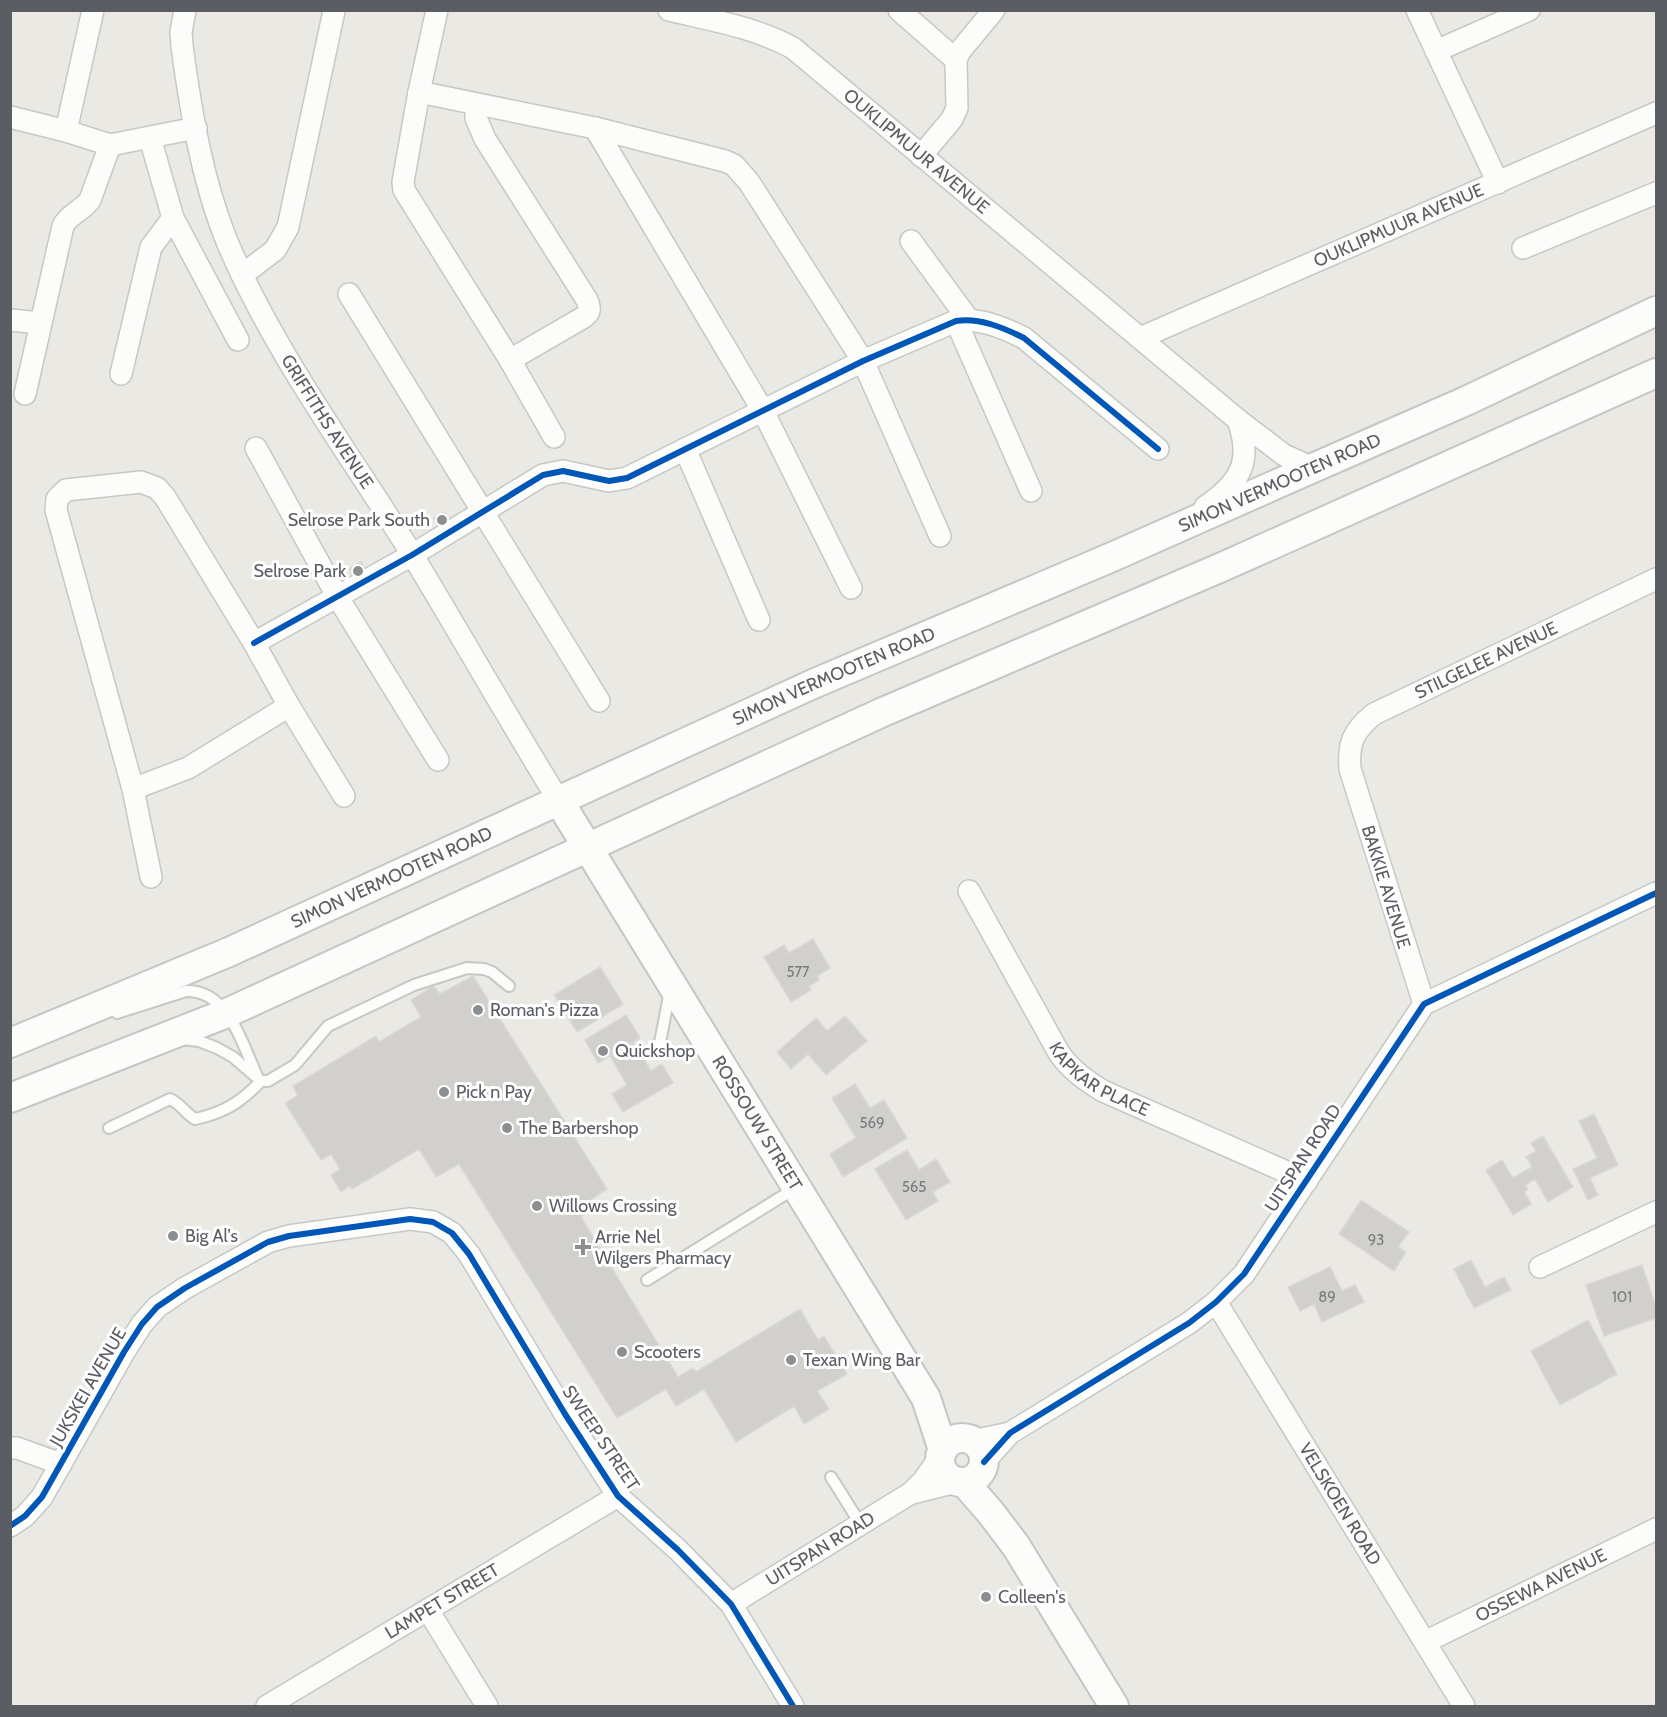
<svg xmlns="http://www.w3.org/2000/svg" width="1667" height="1717" font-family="Cabin,sans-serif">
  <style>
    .building { fill: #d1d0cd; stroke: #dad8d4; stroke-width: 1.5 }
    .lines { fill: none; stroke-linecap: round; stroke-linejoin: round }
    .lane-casing { stroke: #c7c7c6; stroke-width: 14 }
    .street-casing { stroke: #c7c7c6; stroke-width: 24 }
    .secondary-casing { stroke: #c5c6c5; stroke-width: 32 }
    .lane { stroke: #fcfcfb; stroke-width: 10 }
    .street { stroke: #fcfcfb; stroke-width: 21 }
    .secondary { stroke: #fcfcfb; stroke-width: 28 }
    .cycleway-casing { stroke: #fff; stroke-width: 10 }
    .cycleway { stroke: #0057b8; stroke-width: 6 }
    .poi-dot { fill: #8c8f90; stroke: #fff; stroke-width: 2 }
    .labels { text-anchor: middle; stroke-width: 6; stroke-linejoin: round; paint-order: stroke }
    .number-label { font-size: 15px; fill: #797c7e }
    .street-label { font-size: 18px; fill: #5a5e63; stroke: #fff }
    .poi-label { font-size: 18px; fill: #5a5e63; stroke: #fff; text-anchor: start }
  </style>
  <rect width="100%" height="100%" fill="#eae9e4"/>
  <path class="building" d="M445,512L450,522L439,528L434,518Z
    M361,562L367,573L355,580L349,569Z
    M813,939L830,968L817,976L819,980L809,986L811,990L791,1002L764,957L784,945L789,953Z
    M600,967L623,1004L577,1032L554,995Z
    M473,976L607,1189L590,1200L586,1213L581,1217L678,1377L693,1368L696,1372L800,1309L818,1340L824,1336L847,1374L817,1391L829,1409L804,1424L794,1406L736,1442L704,1389L676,1406L666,1389L617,1418L459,1164L436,1177L419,1149L352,1189L350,1186L341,1192L331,1175L340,1169L331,1154L321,1160L285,1103L298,1096L293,1086L376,1036L379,1042L421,1017L411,1000L433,986L440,994Z
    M626,1015L640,1038L598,1063L585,1040Z
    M845,1016L867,1041L826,1075L808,1054L791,1069L777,1052L816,1018L827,1031Z
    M633,1042L651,1071L662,1064L673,1083L623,1112L612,1094L627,1085L610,1056Z
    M855,1084L870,1108L884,1100L907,1138L843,1177L830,1154L856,1138L832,1098Z
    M1594,1114L1618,1165L1590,1178L1598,1195L1588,1200L1573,1169L1597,1158L1579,1121Z
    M1543,1136L1573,1187L1548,1202L1535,1179L1525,1185L1528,1189L1524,1192L1531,1204L1513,1215L1486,1170L1502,1160L1513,1178L1532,1167L1526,1157L1536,1151L1531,1143Z
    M907,1150L919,1170L936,1159L950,1182L933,1192L938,1201L906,1220L875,1169Z
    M1361,1200L1409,1232L1398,1247L1406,1252L1394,1271L1339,1234Z
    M1471,1260L1485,1287L1504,1277L1511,1290L1474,1308L1454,1269Z
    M1642,1265L1656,1307V1318L1604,1336L1586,1285Z
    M1330,1267L1342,1291L1355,1285L1364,1302L1322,1322L1314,1304L1300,1311L1288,1287Z
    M1588,1320L1617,1374L1560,1405L1531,1351Z"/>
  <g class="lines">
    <defs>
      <path id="lane" d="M117,1013L186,991C229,990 242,1044 257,1076
        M182,1039L199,1041L217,1048L233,1057L261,1081H268L295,1065L328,1026L414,985L467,968L484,969L492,972L509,986
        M658,1053L670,991
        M109,1128L170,1099C181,1104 185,1113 195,1119C224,1113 241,1102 261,1081
        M647,1280L794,1189
        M831,1477L861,1525"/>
      <g id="street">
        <path id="s1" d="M185,10L181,32L182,46C191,112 202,181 228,244C275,354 350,454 413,556C462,637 509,720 559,801"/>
        <path d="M437,10L419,92L403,182L404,190L510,360L554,437"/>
        <path id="s2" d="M669,10C711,20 754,27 793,48L1238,420L1284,455L1313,468"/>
        <path d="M899,10L956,60"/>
        <path d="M1417,10L1498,183"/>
        <path d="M1436,51L1529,10"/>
        <path d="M419,92L595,128L725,161L734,165L749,182L863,361L940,536"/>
        <path d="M476,105V118L485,139L587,300C590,308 591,312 584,317L510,360"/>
        <path d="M10,117L66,131L110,145L196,128"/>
        <path d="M595,128L763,411L851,588"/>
        <path d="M66,131L93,10"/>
        <path d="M150,138L173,218L238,340"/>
        <path d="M921,156L952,119L957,108L956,60L960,51L994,10"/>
        <path d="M911,241L968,319"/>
        <path d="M1523,248L1656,193"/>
        <path d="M242,275L275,250L288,227L334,11"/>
        <path d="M349,294L599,701"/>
        <path d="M10,320L40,323"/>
        <path d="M956,321L1031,491"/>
        <path id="s3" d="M1140,338L1656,113"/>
        <path d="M121,374L151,247L173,218"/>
        <path d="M25,394L63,226C69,214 82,211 90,200L110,145"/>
        <path d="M256,448L337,596L438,760"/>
        <path d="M685,449L759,620"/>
        <path d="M1205,507C1240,483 1253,462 1238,420"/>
        <path d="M254,643L412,555L543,475L563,471L609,481L627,478L863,361L956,321C979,317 1004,328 1024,338L1158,449"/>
        <path d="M133,789L188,768L289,706"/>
        <path d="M151,877L133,789L56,510L57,499L66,490L141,482L157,488L165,497L254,643L289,706L344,796"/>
        <path id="s4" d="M969,891L1059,1053C1071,1070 1085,1080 1103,1091L1307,1181"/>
        <path id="s5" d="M1424,1004L1350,769C1348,743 1353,731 1374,714L1656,579"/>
        <path d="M1540,1267L1656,1212"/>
        <path id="s6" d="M1216,1302L1464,1706"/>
        <path d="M972,1441L1010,1433"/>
        <path d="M10,1448H17L61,1464"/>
        <path d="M984,1462L1010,1433L1189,1323L1216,1302L1244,1274L1424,1004L1656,893"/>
        <path d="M912,1493L956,1482"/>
        <path d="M10,1526L25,1516L42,1497L124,1352L142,1324L157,1307L185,1288L268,1242L289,1236L410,1219L433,1222L452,1233L469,1254L565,1414L618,1496L678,1550L731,1604L793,1706"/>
        <path id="s7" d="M731,1604L911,1493L923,1481L940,1457"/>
        <path d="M428,1610L487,1706"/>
        <path id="s8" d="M1425,1642L1656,1529"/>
        <path id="s9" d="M267,1706L618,1496"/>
      </g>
      <g id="secondary">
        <path id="s10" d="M559,801L926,1398L943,1450"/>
        <path id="s11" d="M10,1043L229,952L813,684L1112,557L1313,468L1466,401L1656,311"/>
        <path d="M10,1098L227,1013L883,712L1222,567L1656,373"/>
        <circle cx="962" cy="1460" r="22"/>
        <path d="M964,1482L991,1513L1016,1546L1114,1706"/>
      </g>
    </defs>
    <use href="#lane" class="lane-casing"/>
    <use href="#street" class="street-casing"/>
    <use href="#secondary" class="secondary-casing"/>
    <use href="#lane" class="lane"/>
    <use href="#street" class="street"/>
    <use href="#secondary" class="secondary"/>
    <defs>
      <path id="cycleway" d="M254,643L412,555L543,475L563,471L609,481L627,478L863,361L956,321C979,317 1004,328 1024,338L1158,449
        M984,1462L1010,1433L1189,1323L1216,1302L1244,1274L1424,1004L1656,893
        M10,1526L25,1516L42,1497L124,1352L142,1324L157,1307L185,1288L268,1242L289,1236L410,1219L433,1222L452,1233L469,1254L565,1414L618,1496L678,1550L731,1604L793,1706"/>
    </defs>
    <use href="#cycleway" class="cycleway-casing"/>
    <use href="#cycleway" class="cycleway"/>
  </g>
  <g class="poi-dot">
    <circle cx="442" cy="520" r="6"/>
    <circle cx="358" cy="571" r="6"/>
    <circle cx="478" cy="1010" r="6"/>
    <circle cx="603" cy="1051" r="6"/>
    <circle cx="444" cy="1092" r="6"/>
    <circle cx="507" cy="1128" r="6"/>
    <circle cx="537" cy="1206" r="6"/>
    <circle cx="173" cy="1236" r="6"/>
    <path d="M580 1238h6v6h6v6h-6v6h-6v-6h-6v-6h6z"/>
    <circle cx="622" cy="1352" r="6"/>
    <circle cx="791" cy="1360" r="6"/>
    <circle cx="986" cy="1597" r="6"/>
  </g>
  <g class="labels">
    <g class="number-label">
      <text x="798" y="977">577</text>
      <text x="872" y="1128">569</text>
      <text x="914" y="1192">565</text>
      <text x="1376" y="1245">93</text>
      <text x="1327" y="1302">89</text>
      <text x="1622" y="1302">101</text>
    </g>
    <g class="street-label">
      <text dy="6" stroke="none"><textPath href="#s2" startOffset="291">OUKLIPMUUR AVENUE</textPath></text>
      <text dy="6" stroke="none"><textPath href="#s3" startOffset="282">OUKLIPMUUR AVENUE</textPath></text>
      <text dy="6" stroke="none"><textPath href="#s1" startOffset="444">GRIFFITHS AVENUE</textPath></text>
      <text dy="6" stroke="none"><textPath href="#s11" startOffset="1388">SIMON VERMOOTEN ROAD</textPath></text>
      <text dy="6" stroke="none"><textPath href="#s5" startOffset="434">STILGELEE AVENUE</textPath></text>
      <text dy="6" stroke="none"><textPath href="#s11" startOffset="902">SIMON VERMOOTEN ROAD</textPath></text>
      <text dy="6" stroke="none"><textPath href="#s11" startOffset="416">SIMON VERMOOTEN ROAD</textPath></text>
      <text transform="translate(1386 887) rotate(73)" y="6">BAKKIE AVENUE</text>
      <text dy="6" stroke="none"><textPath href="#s4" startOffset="234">KAPKAR PLACE</textPath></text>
      <text dy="6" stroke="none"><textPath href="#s10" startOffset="378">ROSSOUW STREET</textPath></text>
      <text transform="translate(1303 1158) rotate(-57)" y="6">UITSPAN ROAD</text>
      <text transform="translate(88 1387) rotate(-60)" y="6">JUKSKEI AVENUE</text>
      <text transform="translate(601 1438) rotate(56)" y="6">SWEEP STREET</text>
      <text dy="6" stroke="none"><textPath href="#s6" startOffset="237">VELSKOEN ROAD</textPath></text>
      <text dy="6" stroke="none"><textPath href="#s7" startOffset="105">UITSPAN ROAD</textPath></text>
      <text dy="6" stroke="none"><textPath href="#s8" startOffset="129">OSSEWA AVENUE</textPath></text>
      <text dy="6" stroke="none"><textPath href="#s9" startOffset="204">LAMPET STREET</textPath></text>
    </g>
    <g class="poi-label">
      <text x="430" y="526" text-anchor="end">Selrose Park South</text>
      <text x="346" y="577" text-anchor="end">Selrose Park</text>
      <text x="490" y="1016">Roman's Pizza</text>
      <text x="615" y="1057">Quickshop</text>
      <text x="456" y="1098">Pick n Pay</text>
      <text x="519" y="1134">The Barbershop</text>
      <text x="549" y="1212">Willows Crossing</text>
      <text x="185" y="1242">Big Al's</text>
      <text x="595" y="1243">Arrie Nel<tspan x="595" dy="21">Wilgers Pharmacy</tspan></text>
      <text x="634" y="1358">Scooters</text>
      <text x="803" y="1366">Texan Wing Bar</text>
      <text x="998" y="1603">Colleen's</text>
    </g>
  </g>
  <rect width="1667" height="1717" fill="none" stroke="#5a5e63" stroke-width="24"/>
</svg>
